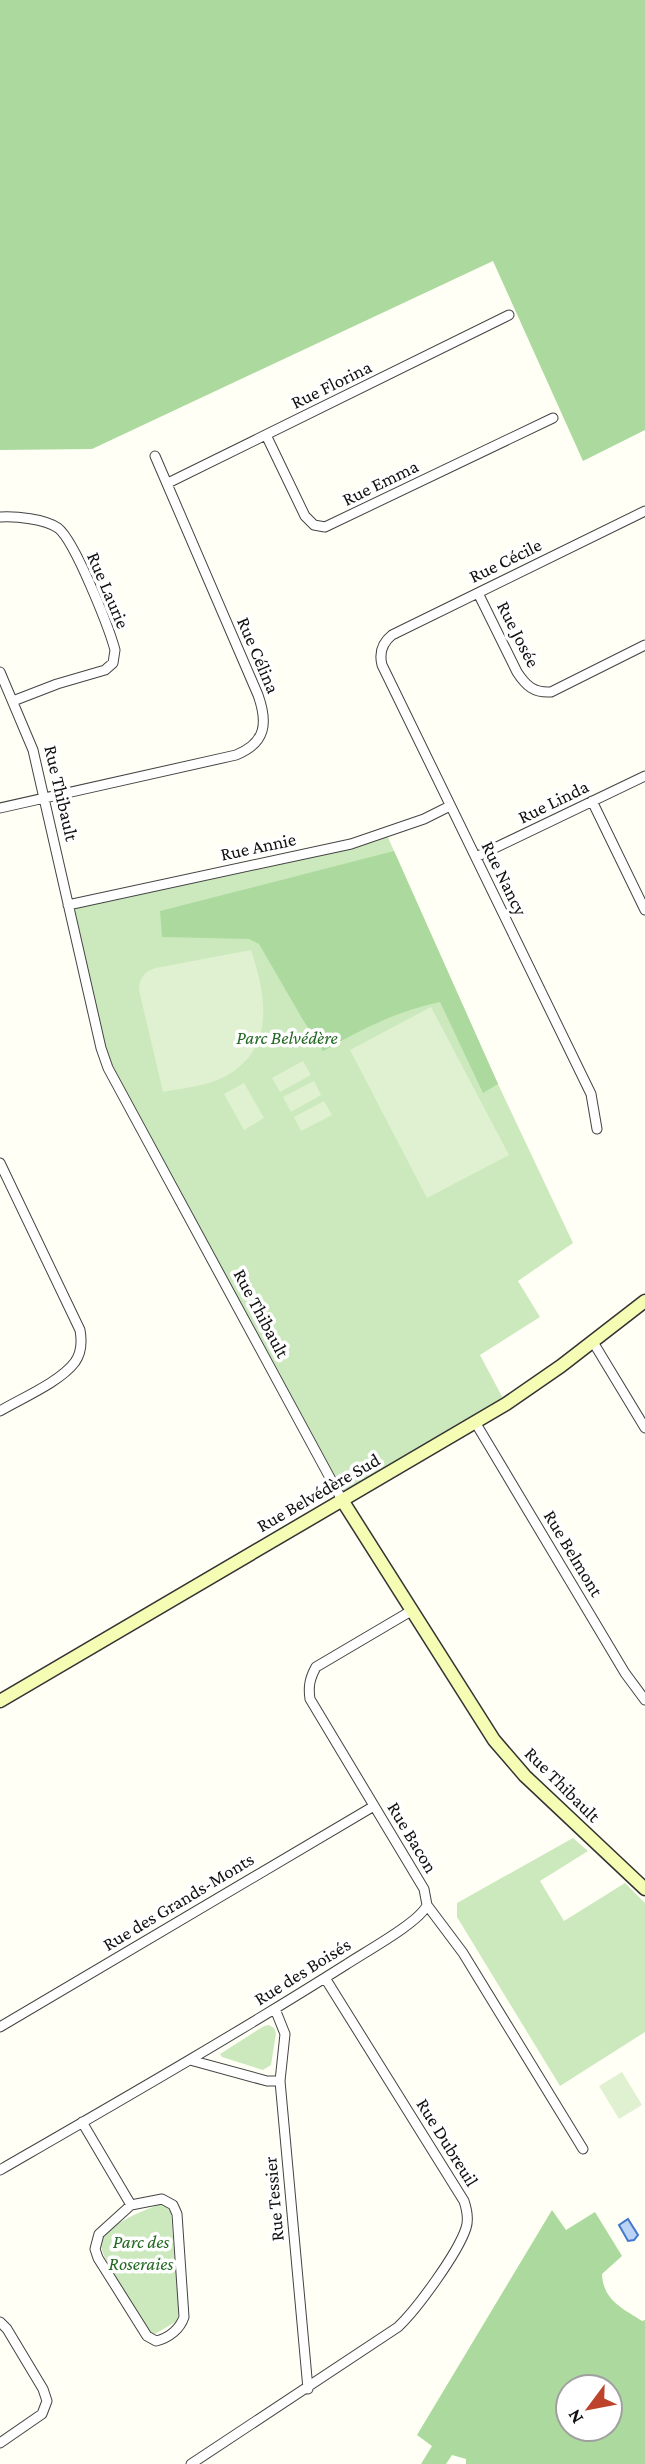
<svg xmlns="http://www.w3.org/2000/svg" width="645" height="2464" font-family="'Crimson Pro',serif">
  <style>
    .green { fill: #cce9be }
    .forest { fill: #acda9e; fill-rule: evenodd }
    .pitch { fill: #dff1d0 }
    .water { fill: #bbd3f5; stroke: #4478ca; stroke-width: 2 }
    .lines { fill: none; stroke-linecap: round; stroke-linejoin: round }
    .street-casing { stroke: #444; stroke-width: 11 }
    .secondary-casing { stroke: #333; stroke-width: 15 }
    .street { stroke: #fff; stroke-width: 9 }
    .secondary { stroke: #f5fcb3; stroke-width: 12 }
    .labels { text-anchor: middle; stroke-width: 7; stroke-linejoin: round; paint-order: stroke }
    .street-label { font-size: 19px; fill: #111; stroke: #fff }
    .park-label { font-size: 19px; font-style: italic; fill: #226822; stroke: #fff }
  </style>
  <rect width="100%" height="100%" fill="#fffff5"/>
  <path class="green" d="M386,833L498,1084L573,1243L518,1281L540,1317L480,1355L506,1404L342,1500L112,1077L68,905Z
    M573,1838L588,1851L540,1881L564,1921L625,1883L645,1903V2032L560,2086L457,1917V1903Z
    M269,2025L274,2028L276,2033L271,2065L263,2070L222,2057L220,2054L264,2026Z
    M158,2205C165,2204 168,2207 171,2214L179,2310L177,2321L155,2334L150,2332C141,2317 101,2259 101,2245C102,2226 143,2211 158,2205Z"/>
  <path class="forest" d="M0,0H645V430L583,461L493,261L92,449L0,450Z
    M394,851L498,1084L483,1093L440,1002C396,1011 361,1030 323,1051L303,1020L259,944L249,939L162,937L160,911Z
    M552,2210L566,2230L595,2212L622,2256L602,2274C603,2300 622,2308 642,2321L645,2320V2464H466V2459L452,2455L446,2464H421L432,2446L417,2435ZM568,2387H610V2429H568Z"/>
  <path class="pitch" d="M251,950C266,995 276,1048 226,1076C207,1086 184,1088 163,1092L139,990C139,978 145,971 156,968Z
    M431,1007L509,1155L427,1198L350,1050Z
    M303,1061L311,1075L280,1092L272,1078Z
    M314,1081L321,1095L291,1112L283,1097Z
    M244,1083L264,1118L244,1130L224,1094Z
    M324,1101L332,1115L301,1131L294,1117Z
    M622,2072L642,2105L619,2119L599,2086Z"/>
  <path class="water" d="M628,2219L638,2235L634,2240L628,2241L619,2225Z"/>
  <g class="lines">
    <defs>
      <path id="street" d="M266,435L305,516L314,525L325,527L553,418
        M168,483L509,315
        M0,517C16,516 45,519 58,528C75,541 109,628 115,650L113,663L105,670L57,684L13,701
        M478,593L517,672C526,686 534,693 551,692L645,645
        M0,672L33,750L101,1048L108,1068L342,1500
        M592,801L645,910
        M0,808L236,755C266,743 268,723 258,695L155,456
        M476,857L645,776
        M68,905L351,844L424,819L450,806
        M597,1129L591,1094L382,665C379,653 382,643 392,635L645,511
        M0,1163L80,1330C82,1341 82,1352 75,1362C60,1382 22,1398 0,1411
        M593,1342L645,1428
        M475,1422L625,1673L645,1700
        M411,1611L316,1667C310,1678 308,1686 310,1699L424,1889L427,1905L463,1953L583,2149
        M275,2009L285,2034L280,2081L308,2389
        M0,2027L374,1806
        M190,2060L267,2081H280
        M82,2122L131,2205
        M0,2170C116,2103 233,2036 347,1964C365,1952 420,1922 427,1905
        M162,2199L173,2205L177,2214L184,2317C180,2329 169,2338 156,2341L147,2336L98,2258L95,2249L99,2234L131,2205Z
        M0,2322L7,2329L43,2389L47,2401L42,2414L0,2443
        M191,2464L398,2327C417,2309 458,2253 466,2228C469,2219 467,2210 464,2201L325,1978"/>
      <path id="secondary" d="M342,1500L494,1740L525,1776L645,1889
        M0,1701L506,1404L561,1366L645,1301"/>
    </defs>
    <use href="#street" class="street-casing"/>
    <use href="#secondary" class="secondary-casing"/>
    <use href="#street" class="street"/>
    <use href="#secondary" class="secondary"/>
  </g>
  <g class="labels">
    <g class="street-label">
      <text transform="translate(331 384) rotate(-26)" y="7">Rue Florina</text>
      <text transform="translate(380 482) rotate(-26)" y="7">Rue Emma</text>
      <text transform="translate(505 560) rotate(-26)" y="7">Rue Cécile</text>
      <text transform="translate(109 590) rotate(67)" y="7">Rue Laurie</text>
      <text transform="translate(519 634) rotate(63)" y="7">Rue Josée</text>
      <text transform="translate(259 655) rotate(67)" y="7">Rue Célina</text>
      <text transform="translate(62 793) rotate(77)" y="7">Rue Thibault</text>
      <text transform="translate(553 801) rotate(-26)" y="7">Rue Linda</text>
      <text transform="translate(258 846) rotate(-12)" y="7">Rue Annie</text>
      <text transform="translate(505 878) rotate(64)" y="7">Rue Nancy</text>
      <text transform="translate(262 1313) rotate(62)" y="7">Rue Thibault</text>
      <text transform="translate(318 1492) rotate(-30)" y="7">Rue Belvédère Sud</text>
      <text transform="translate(574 1553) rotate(59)" y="7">Rue Belmont</text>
      <text transform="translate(563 1784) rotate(45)" y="7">Rue Thibault</text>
      <text transform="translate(413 1837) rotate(59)" y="7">Rue Bacon</text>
      <text transform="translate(178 1901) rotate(-31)" y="7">Rue des Grands-Monts</text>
      <text transform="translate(302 1971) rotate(-32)" y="7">Rue des Boisés</text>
      <text transform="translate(448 2142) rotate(58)" y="7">Rue Dubreuil</text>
      <text transform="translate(273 2199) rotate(-95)" y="7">Rue Tessier</text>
    </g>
    <g class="park-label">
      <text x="287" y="1044">Parc Belvédère</text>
      <text x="141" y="2248">Parc des<tspan x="141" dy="22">Roseraies</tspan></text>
    </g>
  </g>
  <g transform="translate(589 2408) rotate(238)"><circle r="33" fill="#ffffff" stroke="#a0a0a0" stroke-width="2"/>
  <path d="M0-5L12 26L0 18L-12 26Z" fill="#be432c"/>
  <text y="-10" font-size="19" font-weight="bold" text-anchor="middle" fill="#111111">N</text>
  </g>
</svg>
